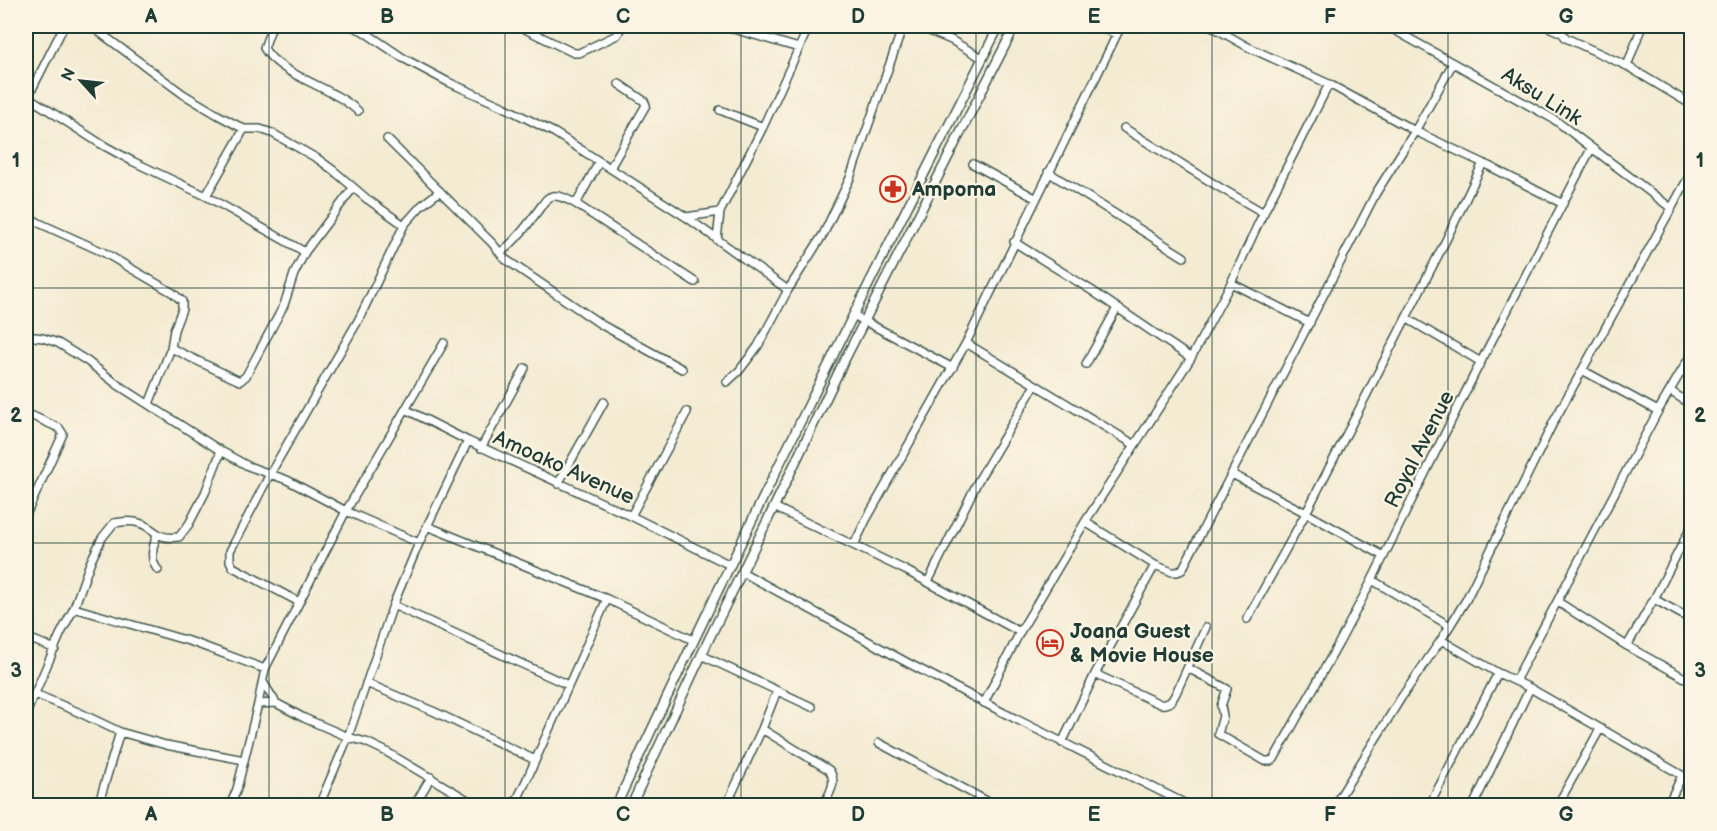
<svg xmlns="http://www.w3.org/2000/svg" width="1717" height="831" font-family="'Balsamiq Sans',sans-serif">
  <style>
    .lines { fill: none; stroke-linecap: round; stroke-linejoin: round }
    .minor-casing { stroke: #3f574c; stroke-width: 10 }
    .tertiary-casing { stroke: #3f574c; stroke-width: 11 }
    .minor { stroke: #fff; stroke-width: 7 }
    .tertiary { stroke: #fff; stroke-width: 8 }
    .grid { fill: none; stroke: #1f3d34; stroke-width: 1.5; stroke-opacity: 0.55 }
    .labels { text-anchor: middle; stroke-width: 4.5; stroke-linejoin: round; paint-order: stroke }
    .street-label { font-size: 21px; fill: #1f3d34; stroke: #fcf5e5 }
    .poi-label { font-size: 21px; font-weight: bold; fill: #1f3d34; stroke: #fcf5e5; text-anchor: start }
    .neatline { fill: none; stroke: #1f3d34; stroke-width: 2 }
    .grid-label { font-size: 20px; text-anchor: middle; font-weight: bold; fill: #1f3d34 }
  </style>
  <rect width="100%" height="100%" fill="#fcf5e5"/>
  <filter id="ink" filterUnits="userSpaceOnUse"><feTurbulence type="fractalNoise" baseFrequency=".0167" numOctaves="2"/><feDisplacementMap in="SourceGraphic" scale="12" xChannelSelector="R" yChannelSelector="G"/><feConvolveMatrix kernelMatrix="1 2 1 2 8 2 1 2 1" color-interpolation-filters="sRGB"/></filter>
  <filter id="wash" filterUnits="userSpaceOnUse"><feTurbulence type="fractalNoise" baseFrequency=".008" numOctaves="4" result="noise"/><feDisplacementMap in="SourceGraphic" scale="24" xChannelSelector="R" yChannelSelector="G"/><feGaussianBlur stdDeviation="1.35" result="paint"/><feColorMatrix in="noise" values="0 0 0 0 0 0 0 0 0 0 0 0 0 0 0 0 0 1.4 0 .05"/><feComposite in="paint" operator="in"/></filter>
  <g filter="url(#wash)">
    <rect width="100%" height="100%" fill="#f3ebd2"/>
  </g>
  <g filter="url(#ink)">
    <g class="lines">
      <defs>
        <path id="minor" d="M91,26L183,94L218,115L244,129H260L272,133L318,159L333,170L367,199L404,225
          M272,26L264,48C275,69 315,83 335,95C343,99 351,105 358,111
          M351,26L363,31L403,58L448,82L504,107L555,133L686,217L788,290
          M519,26L574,53H579L617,35L622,26
          M723,26L799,48
          M917,26L951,40L982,58
          M1098,26L1116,34
          M1211,26L1248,47L1329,84L1415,131L1483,163L1563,204
          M1387,26L1555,120L1671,208
          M1546,26L1562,33
          M1564,26L1562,33L1566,38L1627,66
          M1642,26L1627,66L1692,105
          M1402,34L1406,26
          M28,97L101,144L132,161L206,196L305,252
          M26,98L28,97L64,26
          M720,110L763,127
          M1124,128L1219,187L1264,213
          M387,139L492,243L505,259L602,325L682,369
          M973,164L1035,198
          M610,168L646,105L644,101L619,84
          M1048,172L1184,257
          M206,196L244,129
          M576,204L599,162
          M26,215L39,223L103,252L173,293L182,301V309L174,330L171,348L149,404
          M686,217L720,212L763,127L809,26
          M717,240L720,212
          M1014,242L1091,290L1191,358
          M500,253C517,240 530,222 542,205C545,201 547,197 553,196C561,195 569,200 576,204L695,282
          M1231,283L1310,323
          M853,315L953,368
          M1406,318L1481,362
          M26,336L43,338L58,343L87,361L118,385L221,451L248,466L270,474L230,551V561L233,567L299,602
          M966,343L1135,445
          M171,348L231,377L240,381L246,376L284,305L294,274L305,252L353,188
          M1086,364L1117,308
          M1582,370L1658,411
          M727,382L739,371L758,346L788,290L824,233L850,178L903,26
          M1670,391L1692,405
          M407,410L468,441
          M26,413L59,428L63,434L26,515
          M481,448L525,368
          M1232,474L1306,513L1384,556
          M558,484L604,402
          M26,491L34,495
          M774,507L905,570L1020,632
          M631,516L687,412
          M1085,522L1155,565L1172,572H1177L1182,570L1376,193L1415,131L1453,63
          M427,526L607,599L693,640
          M157,534C153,546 149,560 158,570
          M419,543L346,511L287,480L270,474L359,319L404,225L421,206L440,191
          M854,545L866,520L966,343L1121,26
          M742,572L908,663L1004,713L1190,806
          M1372,580L1450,626
          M928,582L978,481L1035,385
          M1654,599L1692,620
          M1558,602L1627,646L1692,682
          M393,605L568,685
          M74,608L192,642L265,669
          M1247,619L1306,513L1446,240L1483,163
          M26,637L55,649
          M1441,640L1466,600L1553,423L1692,171
          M1627,646L1654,599L1692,525
          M701,655L812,707
          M1188,668L1227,689L1221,706L1223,716L1218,734L1265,761H1270L1274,759L1340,641L1372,580L1473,377L1591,149
          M1095,674L1160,704C1170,705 1172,701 1176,693L1206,627
          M1515,681L1658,411L1692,353
          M263,682L276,703
          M366,683L435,712L535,760
          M35,694L78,712L120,732L166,745L244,760
          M984,703L1020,632L1085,522L1191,358L1231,283L1259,222L1329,84
          M258,704L276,703L304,718L348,737L366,742L385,751L478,806
          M26,714L60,635L74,608L90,563L102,538L114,523C122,522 131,520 139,523C157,528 154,540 179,537L189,524L205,493L221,451
          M762,729L829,770C838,782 829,794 823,806
          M879,743L996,806
          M1062,743L1095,674L1155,565
          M1561,798L1576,806
          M98,806L120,732
          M230,806L237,789L258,704L265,669L346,511L444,343
          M319,806L348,737L393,605L419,543L468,441L631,516L730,565
          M414,806L431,777
          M514,806L527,779L607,599
          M726,806L762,729L777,691
          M1334,806L1401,698L1441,640L1498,673L1530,688L1692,781
          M1429,806L1498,673
          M1473,806L1530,688
          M1557,806L1600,729
          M1667,806L1682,776"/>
        <path id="tertiary" d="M616,806C738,543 868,284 999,26
          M631,806L709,639L774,507L842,365L1015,26"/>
      </defs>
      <use href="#minor" class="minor-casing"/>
      <use href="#tertiary" class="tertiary-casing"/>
      <use href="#minor" class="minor"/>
      <use href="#tertiary" class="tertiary"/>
    </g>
  </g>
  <path class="grid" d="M269,26V806M505,26V806M741,26V806M976,26V806M1212,26V806M1448,26V806M26,288H1692M26,543H1692"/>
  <defs>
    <symbol id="pharmacy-ring" viewBox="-11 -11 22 22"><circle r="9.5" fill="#fcf5e5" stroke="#c8321e" stroke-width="1.5"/><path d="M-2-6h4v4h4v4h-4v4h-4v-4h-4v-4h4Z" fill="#c8321e"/></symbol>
    <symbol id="hotel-ring" viewBox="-11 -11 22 22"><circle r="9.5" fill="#fcf5e5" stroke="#c8321e" stroke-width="1.5"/><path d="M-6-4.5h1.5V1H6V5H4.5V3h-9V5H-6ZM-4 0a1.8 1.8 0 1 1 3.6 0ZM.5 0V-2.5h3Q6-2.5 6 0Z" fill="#c8321e"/></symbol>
  </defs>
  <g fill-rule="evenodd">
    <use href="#pharmacy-ring" x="878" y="174" width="30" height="30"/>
    <use href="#hotel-ring" x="1035" y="628" width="30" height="30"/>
  </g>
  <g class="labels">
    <g class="street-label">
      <text transform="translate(1542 96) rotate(32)" y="7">Aksu Link</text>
      <text transform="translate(1419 449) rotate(-63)" y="7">Royal Avenue</text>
      <text transform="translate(564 467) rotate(24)" y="7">Amoako Avenue</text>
    </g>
    <g class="poi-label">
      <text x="912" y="196">Ampoma</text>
      <text x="1070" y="638">Joana Guest<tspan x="1070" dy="24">&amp; Movie House</tspan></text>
    </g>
  </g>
  <rect width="1717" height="831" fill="none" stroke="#fcf5e5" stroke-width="66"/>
  <g transform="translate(81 81) rotate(297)" stroke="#fcf5e5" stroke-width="4.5" paint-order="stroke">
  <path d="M0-4.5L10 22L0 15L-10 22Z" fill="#1f3d34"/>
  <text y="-9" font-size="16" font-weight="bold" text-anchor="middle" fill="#1f3d34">N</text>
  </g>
  <rect x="33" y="33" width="1651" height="765" class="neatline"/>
  <g class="grid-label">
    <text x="151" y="23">A</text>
    <text x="387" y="23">B</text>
    <text x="623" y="23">C</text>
    <text x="858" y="23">D</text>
    <text x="1094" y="23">E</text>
    <text x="1330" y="23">F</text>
    <text x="1566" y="23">G</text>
    <text x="16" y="167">1</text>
    <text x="1700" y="167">1</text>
    <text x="16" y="422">2</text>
    <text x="1700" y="422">2</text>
    <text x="16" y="677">3</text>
    <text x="1700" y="677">3</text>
    <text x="151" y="821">A</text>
    <text x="387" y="821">B</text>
    <text x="623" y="821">C</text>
    <text x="858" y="821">D</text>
    <text x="1094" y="821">E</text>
    <text x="1330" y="821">F</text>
    <text x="1566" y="821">G</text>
  </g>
</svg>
